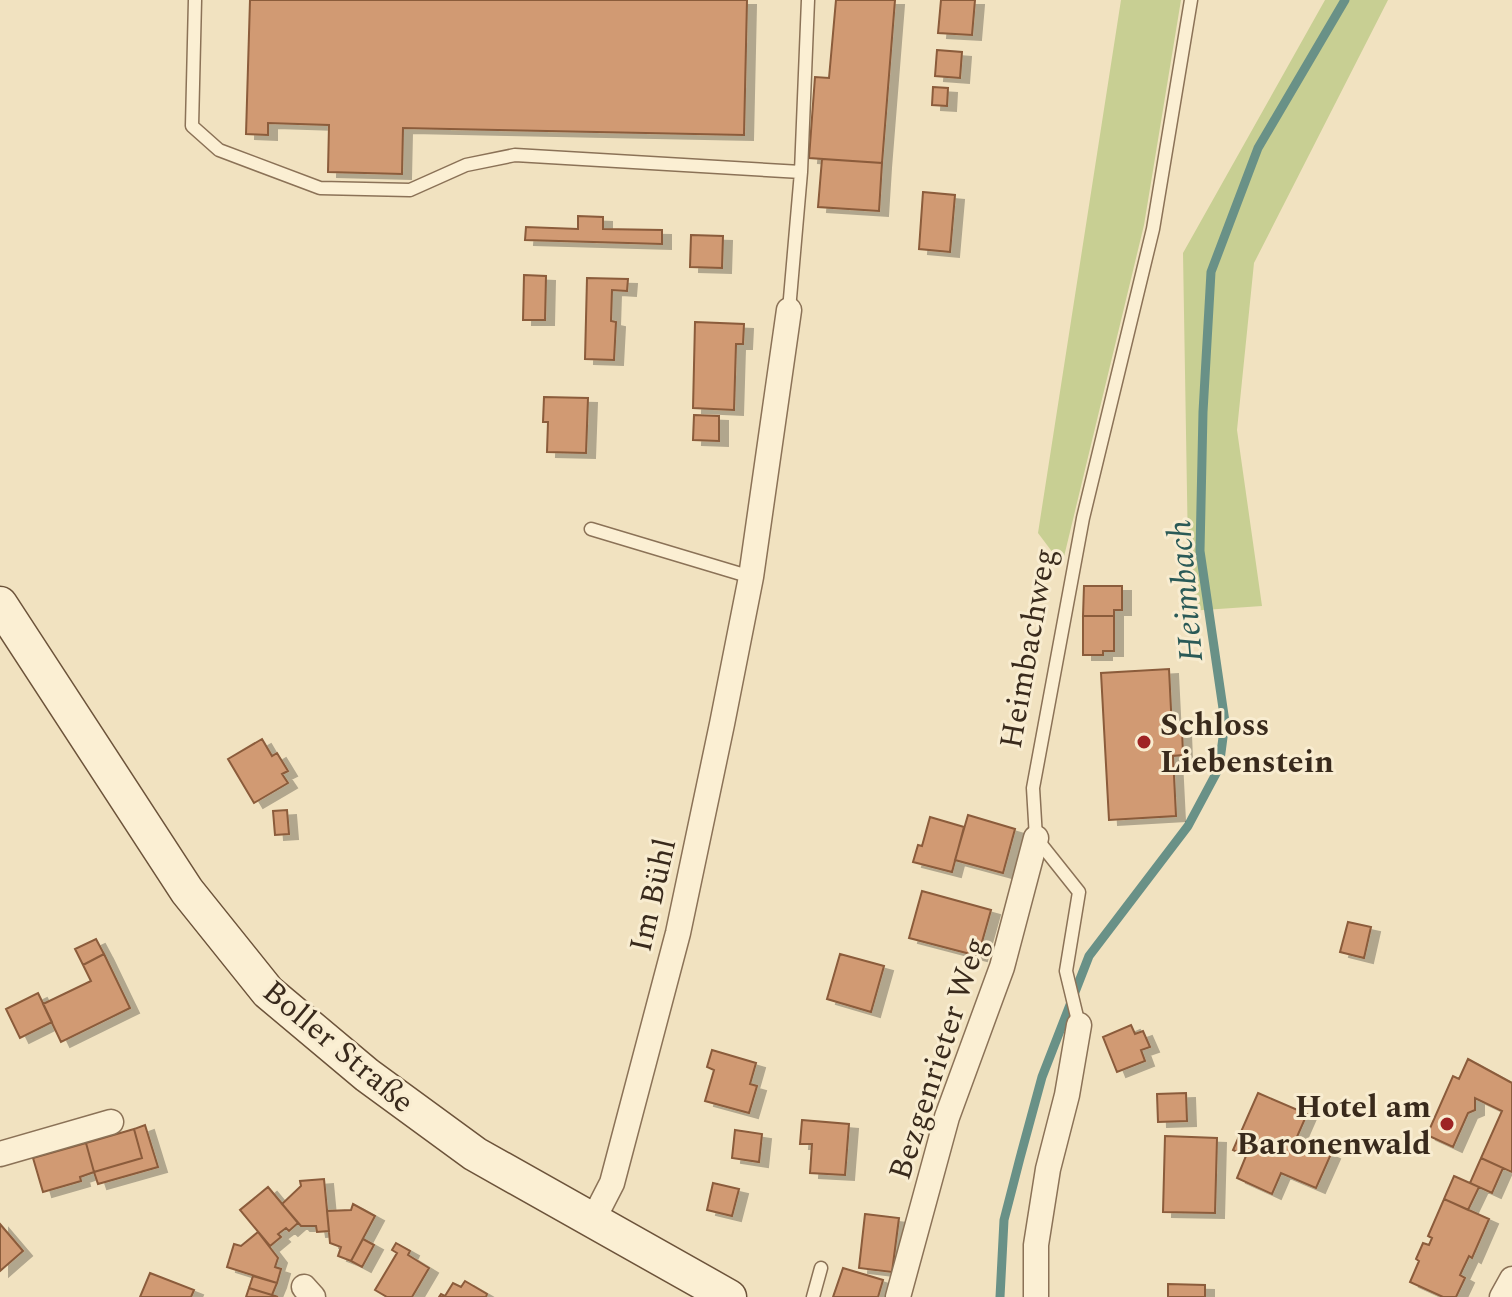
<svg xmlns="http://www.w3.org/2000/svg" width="1512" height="1297" font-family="Spectral,serif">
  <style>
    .green { fill: #c8cf93 }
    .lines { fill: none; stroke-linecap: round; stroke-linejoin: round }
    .stream { stroke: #699187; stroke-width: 9 }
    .building { fill: #d19a73; stroke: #8b5b3b; stroke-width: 2; filter: url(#shadow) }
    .lane-casing { stroke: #8b7257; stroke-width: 15 }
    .street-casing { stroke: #8b7257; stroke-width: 27 }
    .secondary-casing { stroke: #6c533a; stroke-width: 37 }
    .lane { stroke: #fbefd3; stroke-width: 12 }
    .street { stroke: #fbefd3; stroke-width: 24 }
    .secondary { stroke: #fbefd3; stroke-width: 34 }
    .poi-dot { fill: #9e2324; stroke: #f8ecd0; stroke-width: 3 }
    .labels { text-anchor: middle; stroke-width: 6; stroke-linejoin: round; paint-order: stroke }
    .street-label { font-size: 32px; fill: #392a1c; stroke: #f8ecd0 }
    .poi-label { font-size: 32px; font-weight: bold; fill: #392a1c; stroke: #f8ecd0; text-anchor: start }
    .water-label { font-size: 34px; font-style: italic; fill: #2a5a57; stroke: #f8ecd0 }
  </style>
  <defs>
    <filter id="shadow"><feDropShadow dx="9" dy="5" stdDeviation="0" flood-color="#0004"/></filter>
  </defs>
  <rect width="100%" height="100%" fill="#f1e2c0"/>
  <path class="green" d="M1121,0H1181L1144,225L1062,565L1038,533Z
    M1325,0H1388L1254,263L1237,430L1262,606L1189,611L1183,253Z"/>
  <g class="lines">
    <path class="stream" d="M1000,1297L1004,1220L1020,1158L1042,1077L1089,956L1188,826L1219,768L1225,722L1200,551L1203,412L1211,272L1258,148L1345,0"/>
  </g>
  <path class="building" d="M250,0H747L744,135L403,128L402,174L328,172L329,125L268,123V135L246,134Z
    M836,0H895L882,163L809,158L815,77L829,78Z
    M941,0H975L972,35L938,33Z
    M937,50L962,52L960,78L935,76Z
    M933,87L948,88L947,106L932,105Z
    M822,159L882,163L879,211L818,207Z
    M923,192L955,195L950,252L919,249Z
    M578,216L603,217V229L662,230V244L525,240L526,227L578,229Z
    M691,235L723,236L722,268L690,267Z
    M524,275L546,276L545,320H523Z
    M587,278L628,279L627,291L612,290L611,321L616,322L614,360L585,359Z
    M695,322L744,324L743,344H736L734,410L693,408Z
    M544,397L588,398L586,453L547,452L548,422H543Z
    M694,415L719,416V441L693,440Z
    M1084,586H1122V610H1114V616H1083Z
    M1083,616H1114V651H1103V655H1083Z
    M1169,669L1172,730L1182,729L1183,755L1173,756L1176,816L1109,820L1101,673Z
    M262,739L272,756L277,753L288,771L282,774L288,783L254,803L228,759Z
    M287,810L289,834L275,835L273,811Z
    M968,815L1015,829L1003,873L955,860Z
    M930,817L964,827L952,872L913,862L918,845L922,846Z
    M922,891L991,910L978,956L909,938Z
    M1348,922L1371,927L1364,958L1340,952Z
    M96,939L104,954L83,965L75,949Z
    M104,954L130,1008L61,1042L43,1004L91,981L83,965Z
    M840,954L884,966L871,1012L827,999Z
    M38,993L52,1022L20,1038L6,1009Z
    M1131,1025L1135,1034L1143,1031L1150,1047L1141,1050L1145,1061L1117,1072L1103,1037Z
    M712,1050L756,1063L750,1084L757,1086L749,1113L705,1101L714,1070L707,1067Z
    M1468,1059L1512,1083V1172L1481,1158L1502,1111L1475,1098V1110L1468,1113L1453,1147L1427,1135L1453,1076L1459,1079Z
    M1186,1093L1187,1121L1158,1122L1157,1094Z
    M1258,1093L1307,1114L1296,1139L1331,1154L1316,1188L1281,1173L1272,1194L1237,1178L1246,1156L1233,1150Z
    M802,1120L849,1124L845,1175L810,1173L812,1144H800Z
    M145,1125L158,1167L98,1184L94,1172L142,1158L134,1129Z
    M134,1129L142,1158L94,1172L86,1143Z
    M735,1130L762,1134L759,1162L732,1158Z
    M1165,1136L1217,1138L1215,1213L1163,1212Z
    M86,1143L94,1172L80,1177L81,1181L43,1192L33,1158Z
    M1481,1158L1503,1168L1492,1193L1470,1183Z
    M1454,1176L1479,1187L1468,1210L1444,1199Z
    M324,1179L329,1231L317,1232L316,1226H301L282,1204L301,1186L300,1181Z
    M713,1183L739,1189L732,1216L707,1210Z
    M268,1187L298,1223L289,1231L286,1228L278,1234L281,1237L270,1246L240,1210Z
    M1444,1199L1489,1219L1472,1258L1469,1256L1460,1275L1465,1278L1456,1297H1443L1410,1282L1419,1261L1416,1259L1423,1243L1429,1245L1432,1238L1428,1236Z
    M353,1204L375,1216L351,1261L338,1256L341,1247L330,1243L327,1211L351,1210Z
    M865,1214L899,1218L892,1272L859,1268Z
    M0,1224L23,1251L0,1271Z
    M258,1232L278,1258L275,1267L281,1269L277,1283L227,1267L234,1244L241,1246Z
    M363,1239L374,1245L362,1267L351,1261Z
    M396,1243L410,1251L408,1255L429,1268L412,1297H387L375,1290L397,1253L392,1250Z
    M843,1268L883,1280L878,1297H833Z
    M150,1273L194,1290L191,1297H140Z
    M253,1276L277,1283L272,1295L249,1288Z
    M465,1281L487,1294L486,1297H439L441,1294L445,1296L453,1283L461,1287Z
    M1168,1284L1205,1285V1297H1168Z
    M249,1288L272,1295L278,1297H246Z"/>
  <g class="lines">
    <defs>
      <path id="lane" d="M195,0L192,126L219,150L320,188L410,190L466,165L515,155L801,172
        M789,310L801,172L808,0
        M591,529L751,577
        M1079,1025L1066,971L1079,892L1036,838L1033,788L1083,518L1153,229L1191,0
        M813,1297L821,1268"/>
      <path id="street" d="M0,1154L111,1122
        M593,1220L612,1183L678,933L722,724L751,577L789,310
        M304,1287L313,1297
        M898,1297L947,1117L1002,967L1036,838
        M1036,1297V1245L1048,1169L1067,1095L1079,1025
        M1502,1297L1512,1279"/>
      <path id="secondary" d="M0,604L187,891L268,992L367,1075L475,1154L729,1297"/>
    </defs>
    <use href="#lane" class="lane-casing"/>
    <use href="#street" class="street-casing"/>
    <use href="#secondary" class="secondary-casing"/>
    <use href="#lane" class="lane"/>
    <use href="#street" class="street"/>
    <use href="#secondary" class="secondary"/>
  </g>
  <g class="poi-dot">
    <circle cx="1144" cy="742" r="8"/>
    <circle cx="1447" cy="1124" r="8"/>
  </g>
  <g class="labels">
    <g class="street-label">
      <text transform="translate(1027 648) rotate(-80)" y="11">Heimbachweg</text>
      <text transform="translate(652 895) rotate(-77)" y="11">Im Bühl</text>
      <text transform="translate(339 1046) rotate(40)" y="11">Boller Straße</text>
      <text transform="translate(937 1058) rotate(-72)" y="11">Bezgenrieter Weg</text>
    </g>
    <g class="poi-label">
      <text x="1160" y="735">Schloss<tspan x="1160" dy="37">Liebenstein</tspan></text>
      <text x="1431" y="1117" text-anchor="end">Hotel am<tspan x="1431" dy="37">Baronenwald</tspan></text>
    </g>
    <g class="water-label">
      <text transform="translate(1184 591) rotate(-95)" y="12">Heimbach</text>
    </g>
  </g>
</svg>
